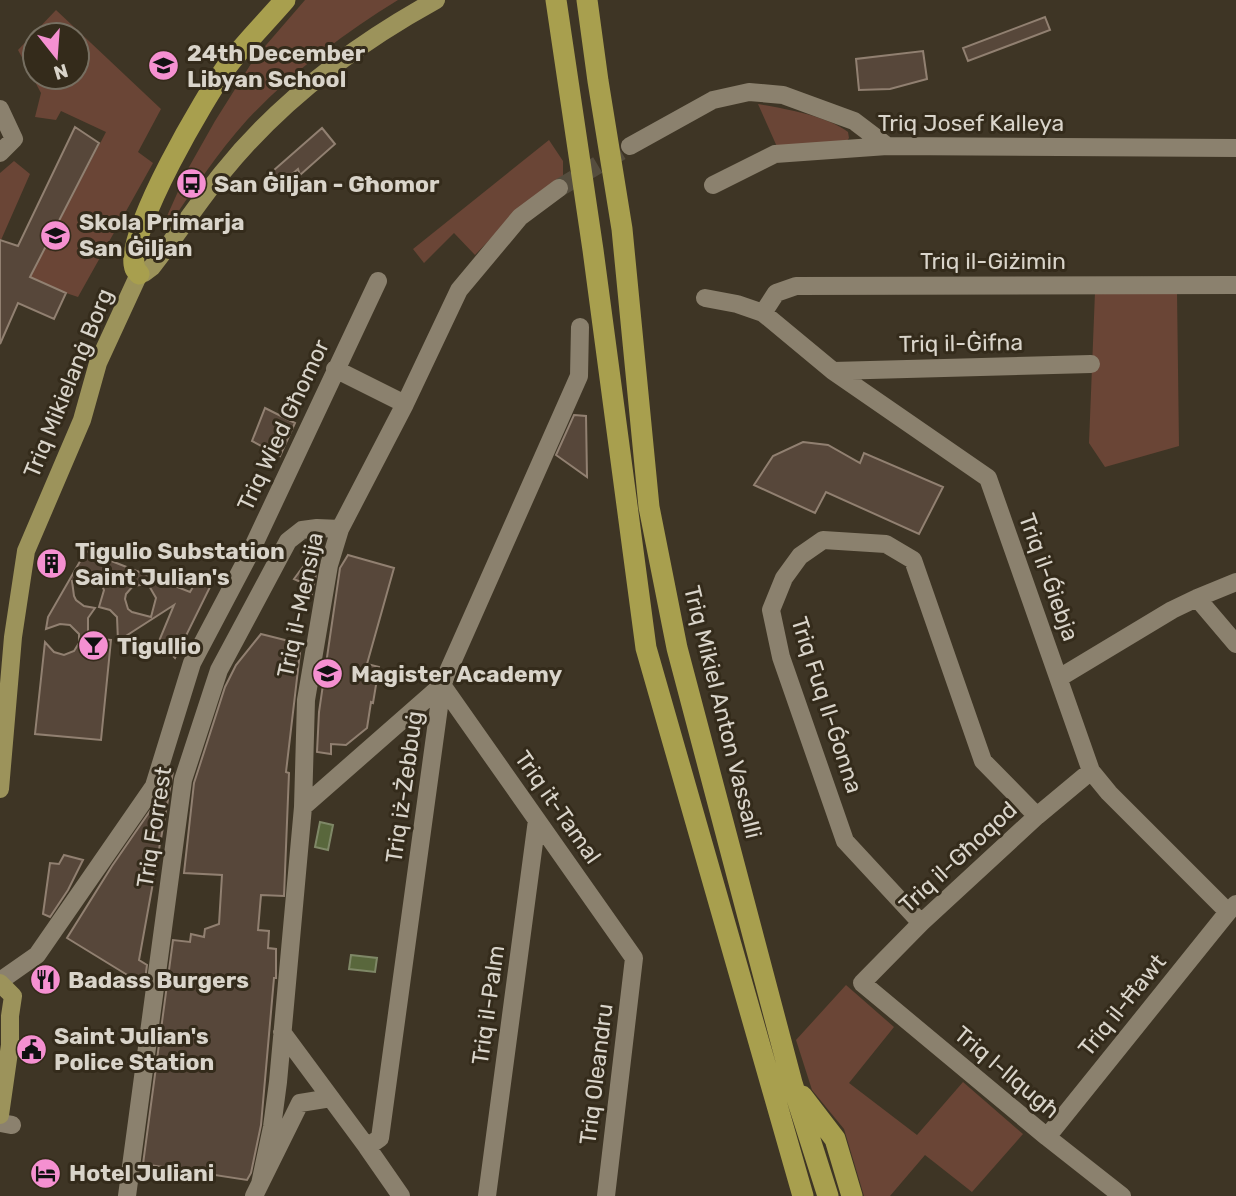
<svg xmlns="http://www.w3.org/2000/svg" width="1236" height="1196" font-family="Rubik,sans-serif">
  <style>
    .green { fill: #6a4536; fill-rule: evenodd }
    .water { fill: #59673c; stroke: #7f8867; stroke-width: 2 }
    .building { fill: #57473a; stroke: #918071; stroke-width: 2; fill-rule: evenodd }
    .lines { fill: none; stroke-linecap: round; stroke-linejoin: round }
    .minor-tunnel { stroke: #554d3e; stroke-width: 18; stroke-dasharray: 18 9; stroke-linecap: butt }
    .minor { stroke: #8b816e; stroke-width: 18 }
    .major { stroke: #9c935b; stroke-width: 18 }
    .highway { stroke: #a89f4e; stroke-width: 21 }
    .labels { text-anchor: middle; stroke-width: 6; stroke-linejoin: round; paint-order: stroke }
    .poi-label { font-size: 23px; font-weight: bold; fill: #d9d4ca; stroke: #342b1b; text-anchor: start }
    .street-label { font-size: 23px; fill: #d9d4ca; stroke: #342b1b }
  </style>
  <rect width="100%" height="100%" fill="#3e3525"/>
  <path class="green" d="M305,0H398C344,33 290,74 247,120C217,153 192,192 167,228L163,225L189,167L215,121L254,59Z
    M56,10L161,109L138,152L153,163L78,297L66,293L30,277L106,132L61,111L56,120L35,117L41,93L18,50ZM35,35H77V77H35Z
    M758,104C783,108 828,116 848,132L849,138L846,142L778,149Z
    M549,140L563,161V176L518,210L475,255L454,233L424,263L413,249Z
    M14,161L30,174L1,240L0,239V173Z
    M1095,292H1177L1179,446L1105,467L1089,443Z
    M846,985L894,1027L849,1083L917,1135L963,1082L1023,1134L972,1192L925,1155L890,1196H864L844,1129L812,1090L796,1040Z"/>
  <path class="water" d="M320,822L333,825L328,850L315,847Z
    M351,955L377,958L375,972L349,969Z"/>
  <path class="building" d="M1045,17L1050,30L968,61L963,48Z
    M923,51L927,79L890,89L859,90L856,59Z
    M75,127L99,143L30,277L66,293L54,319L18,303L0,344V240L18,246Z
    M322,128L335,144L300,175L298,169L276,188L266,177Z
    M265,408L295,423L280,456L252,441Z
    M574,415L586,416L587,477L556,455Z
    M803,442L828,445L860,463L864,453L943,487L919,534L826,492L815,513L754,485L773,456Z
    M86,551L190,592L197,580L210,587L175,658L159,641L174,605L118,641L117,617L110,610L99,607L104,590L100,581L91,576L72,581L74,596L76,600L84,606L95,608L88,618V631L98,639L111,640L101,740L35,734L45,642L54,652L64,655L74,651L79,643V634L70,625L60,624L46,629L48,617ZM148,584L156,598L151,617L132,612L128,609L125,599L126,594L133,586Z
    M348,555L394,568L367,664L379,667L373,703L371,702L367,728L346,745L331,744V754L317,752L319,712L340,568Z
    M308,560L318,564L312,594L301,590L303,583L294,579Z
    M261,634L301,644L286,772L289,773L284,896L261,895L258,930L269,931L268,948L276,949V978H274L261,1125L251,1173L247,1180L143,1164L173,940L190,942L191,934L204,937L205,929L219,924L222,875L184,873L194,783L225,687L236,665Z
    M173,772L139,960L147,965L145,980L142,984L67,938L112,866L163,792L169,777Z
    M64,855L83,860L68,890L50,917L43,914L50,863L59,864Z"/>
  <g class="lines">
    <path class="minor-tunnel" d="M559,188L630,146"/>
    <path class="minor" d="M0,109L14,139L0,153
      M630,146L713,100L749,92L783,95L854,121L887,146
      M713,185L775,154L887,146L1236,148
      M705,298L737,304L763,313L833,371L988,478L1091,771L1109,793L1228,912
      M763,313L776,293L796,286L1236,285
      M335,369L405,404
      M833,371L1091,364
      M1197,598L1236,644
      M1059,678L1172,610L1197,598L1236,582
      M1091,771L1037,816L921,923L862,983L1047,1137L1122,1196
      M303,807L442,685L634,958L606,1196
      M921,923L845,841L781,657L771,610L784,578L800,556L823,540L886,544L913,560L983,761L1037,816
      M0,981L37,955L154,786L192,663L250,553L378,281
      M282,1032L367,1147L401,1196
      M0,1123L12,1125
      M1047,1137L1228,912L1236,904
      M367,1147L380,1138L442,685L579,376L580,327
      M260,1184L272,1127L278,1082L303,807L306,700L329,565L340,529L405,404L459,290L520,217L559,188
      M127,1196L183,780L219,670L288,541L302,530L317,528L340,529
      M254,1196L300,1103L331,1098
      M487,1196L537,820"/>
    <path class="major" d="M0,789L13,637L26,551L82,420L98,363L139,274L144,273L152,267C176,236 198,203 222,173C280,101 356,44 436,0
      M0,983L13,996L10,1016V1045L0,1115"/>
    <path class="highway" d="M556,0L593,250L646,648L803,1196
      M587,0L598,81L622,229L649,507L677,648L792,1083L828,1196
      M139,274C135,269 135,270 134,264C129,227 204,98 228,65C245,43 266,22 285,0
      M802,1096L835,1139L852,1196"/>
  </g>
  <defs>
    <symbol id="school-disc" viewBox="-11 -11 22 22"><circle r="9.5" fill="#f590d1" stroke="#342b1b"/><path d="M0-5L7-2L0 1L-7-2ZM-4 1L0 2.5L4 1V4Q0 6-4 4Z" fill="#111"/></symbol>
    <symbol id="bus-disc" viewBox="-11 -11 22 22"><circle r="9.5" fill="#f590d1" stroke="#342b1b"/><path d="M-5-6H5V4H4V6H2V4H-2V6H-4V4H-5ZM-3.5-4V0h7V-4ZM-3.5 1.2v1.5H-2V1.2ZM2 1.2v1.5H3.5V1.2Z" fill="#111"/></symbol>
    <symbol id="building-disc" viewBox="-11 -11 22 22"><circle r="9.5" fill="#f590d1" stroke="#342b1b"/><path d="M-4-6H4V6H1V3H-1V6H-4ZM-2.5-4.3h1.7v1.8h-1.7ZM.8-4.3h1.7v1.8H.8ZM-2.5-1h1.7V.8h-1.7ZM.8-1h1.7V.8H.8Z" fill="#111"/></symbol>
    <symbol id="bar-disc" viewBox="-11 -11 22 22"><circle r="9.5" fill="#f590d1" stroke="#342b1b"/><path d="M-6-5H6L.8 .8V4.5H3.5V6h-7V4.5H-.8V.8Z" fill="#111"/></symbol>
    <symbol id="restaurant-disc" viewBox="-11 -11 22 22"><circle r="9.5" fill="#f590d1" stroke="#342b1b"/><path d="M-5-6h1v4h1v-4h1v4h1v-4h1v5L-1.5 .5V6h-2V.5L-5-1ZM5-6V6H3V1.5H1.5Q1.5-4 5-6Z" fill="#111"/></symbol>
    <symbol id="civic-disc" viewBox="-11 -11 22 22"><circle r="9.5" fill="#f590d1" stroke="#342b1b"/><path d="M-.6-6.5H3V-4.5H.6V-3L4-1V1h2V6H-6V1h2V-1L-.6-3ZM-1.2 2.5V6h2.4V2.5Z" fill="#111"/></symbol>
    <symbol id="hotel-disc" viewBox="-11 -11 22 22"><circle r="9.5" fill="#f590d1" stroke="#342b1b"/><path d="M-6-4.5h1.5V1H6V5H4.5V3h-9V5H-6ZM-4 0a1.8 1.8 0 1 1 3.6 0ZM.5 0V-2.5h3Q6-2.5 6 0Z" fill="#111"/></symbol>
  </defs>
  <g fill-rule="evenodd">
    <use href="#school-disc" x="146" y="48" width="35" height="35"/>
    <use href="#bus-disc" x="174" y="166" width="35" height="35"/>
    <use href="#school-disc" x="38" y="218" width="35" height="35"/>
    <use href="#building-disc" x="34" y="546" width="35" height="35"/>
    <use href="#bar-disc" x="76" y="628" width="35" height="35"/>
    <use href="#school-disc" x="310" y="656" width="35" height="35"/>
    <use href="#restaurant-disc" x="28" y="962" width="35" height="35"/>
    <use href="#civic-disc" x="14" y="1032" width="35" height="35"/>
    <use href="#hotel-disc" x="28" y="1156" width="35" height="35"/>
  </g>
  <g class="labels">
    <g class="poi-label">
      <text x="187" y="61">24th December<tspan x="187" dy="26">Libyan School</tspan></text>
      <text x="214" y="192">San Ġiljan - Għomor</text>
      <text x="79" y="230">Skola Primarja<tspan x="79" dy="26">San Ġiljan</tspan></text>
      <text x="75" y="559">Tigulio Substation<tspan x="75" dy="26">Saint Julian's</tspan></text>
      <text x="117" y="654">Tigullio</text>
      <text x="351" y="682">Magister Academy</text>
      <text x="68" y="988">Badass Burgers</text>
      <text x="54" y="1044">Saint Julian's<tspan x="54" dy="26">Police Station</tspan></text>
      <text x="69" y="1181">Hotel Juliani</text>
    </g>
    <g class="street-label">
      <text x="971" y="131">Triq Josef Kalleya</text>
      <text x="993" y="269">Triq il-Giżimin</text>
      <text transform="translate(961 343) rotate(-1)" y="8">Triq il-Ġifna</text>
      <text transform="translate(68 383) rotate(-68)" y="8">Triq Mikielanġ Borg</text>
      <text transform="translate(283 425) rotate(-65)" y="8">Triq Wied Għomor</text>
      <text transform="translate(1049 577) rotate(70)" y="8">Triq il-Ǵiebja</text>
      <text transform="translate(300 605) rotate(-78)" y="8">Triq il-Mensija</text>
      <text transform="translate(827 705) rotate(72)" y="8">Triq Fuq Il-Ǵonna</text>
      <text transform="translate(723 712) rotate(76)" y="8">Triq Mikiel Anton Vassalli</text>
      <text transform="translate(404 787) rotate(-82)" y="8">Triq iż-Żebbuġ</text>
      <text transform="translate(558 807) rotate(55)" y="8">Triq it-Tamal</text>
      <text transform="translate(154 827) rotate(-81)" y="8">Triq Forrest</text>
      <text transform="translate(958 857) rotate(-43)" y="8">Triq il-Għoqod</text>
      <text transform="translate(488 1005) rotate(-82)" y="8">Triq il-Palm</text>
      <text transform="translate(1122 1005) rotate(-51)" y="8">Triq il-Ħawt</text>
      <text transform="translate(1007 1072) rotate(40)" y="8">Triq l-Ilqugħ</text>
      <text transform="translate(596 1074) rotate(-83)" y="8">Triq Oleandru</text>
    </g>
  </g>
  <g transform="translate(56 56) rotate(163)"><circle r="33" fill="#342b1b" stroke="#766f61" stroke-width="2"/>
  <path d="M0-5L12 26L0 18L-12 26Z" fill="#f590d1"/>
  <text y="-10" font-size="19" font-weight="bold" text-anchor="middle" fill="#d9d4ca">N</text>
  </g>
</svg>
